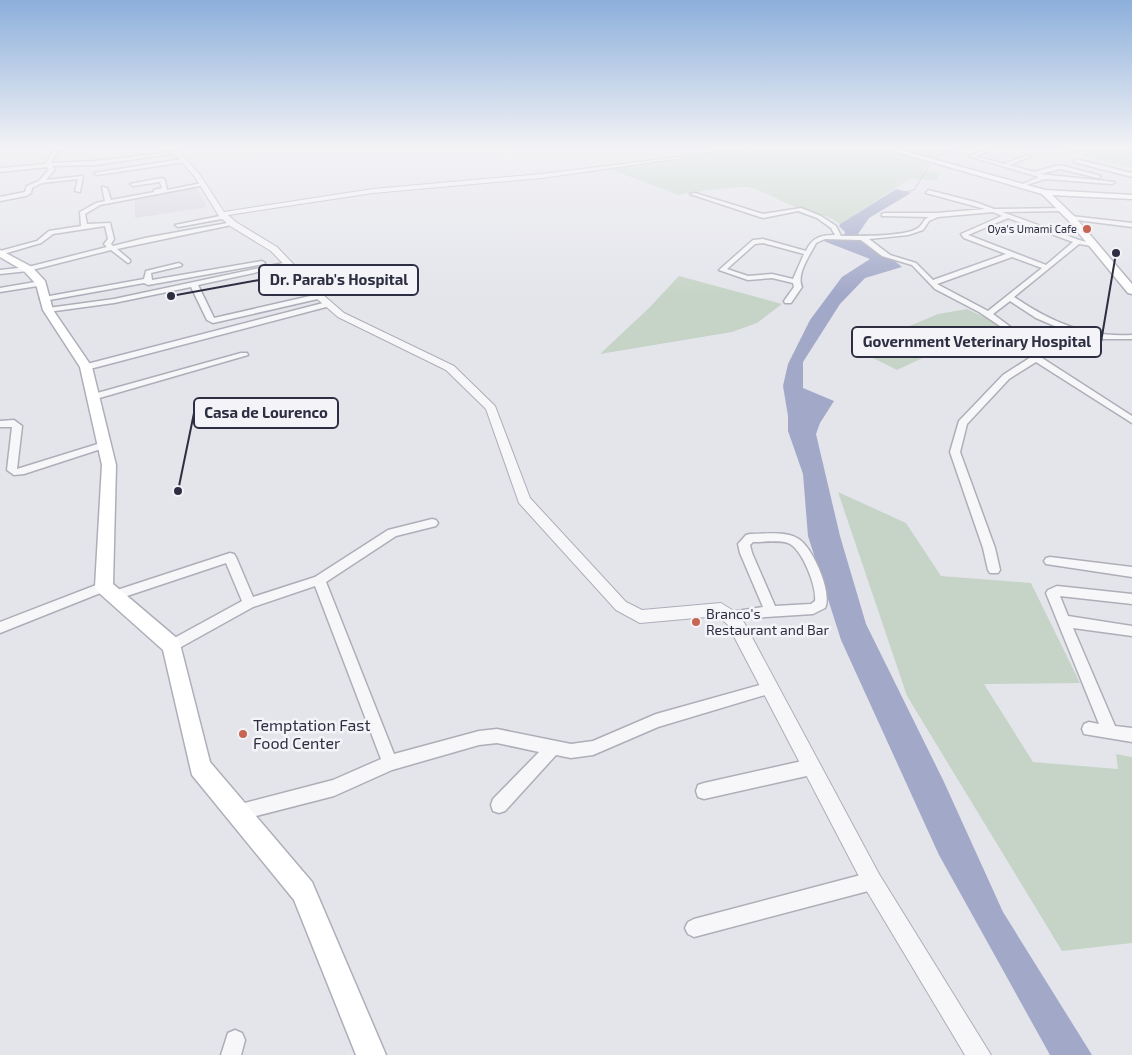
<svg xmlns="http://www.w3.org/2000/svg" width="1132" height="1055" font-family="'Exo 2',sans-serif">
  <style>
    .built { fill: #d6d7e0 }
    .green { fill: #c6d4c7 }
    .water { fill: #a2a8c8 }
    .lines { fill: none; stroke-linecap: round; stroke-linejoin: round }
    .stream { stroke: #a2a8c8; stroke-width: 1 }
    .minor-casing { stroke: #adaeb8; stroke-width: 3 }
    .tertiary-casing { stroke: #adaeb8; stroke-width: 2 }
    .secondary-casing { stroke: #adaeb8; stroke-width: 3 }
    .minor { fill: #f7f7f9; fill-rule: evenodd }
    .tertiary { fill: #f7f7f9; fill-rule: evenodd }
    .secondary { fill: #fff; fill-rule: evenodd }
    .poi-dot { fill: #c66653; stroke: #f4f4f8; stroke-width: 2 }
    .labels { text-anchor: middle; stroke-width: 5; stroke-linejoin: round; paint-order: stroke }
    .far-poi-label { font-size: 11px; fill: #2d2e42; stroke: #f4f4f8; text-anchor: end }
    .poi-label { font-size: 14px; fill: #2d2e42; stroke: #f4f4f8; text-anchor: start }
    .near-poi-label { font-size: 16px; fill: #2d2e42; stroke: #f4f4f8; text-anchor: start }
    .leader { fill: none; stroke: #2d2e42; stroke-width: 2 }
    .callout-dot { fill: #2d2e42; stroke: #f4f4f8; stroke-width: 2 }
    .callout { fill: #f4f4f8; stroke: #2d2e42; stroke-width: 2 }
    .callout-label { font-size: 15px; text-anchor: middle; font-weight: bold; fill: #2d2e42 }
  </style>
  <rect width="100%" height="100%" fill="#e4e5eb"/>
  <path class="built" d="M196,187L207,207L135,218V196Z"/>
  <path class="green" d="M759,148H880L930,162L923,170L940,172L937,181L911,178L840,224C825,213 810,212 793,206C778,201 763,190 747,187C742,186 682,193 678,195L607,168Z
    M892,148H966L931,158Z
    M1052,148H1132V168L1081,156L1083,154Z
    M679,276L782,304L757,323L732,332L600,354L649,308Z
    M967,309L992,321L1016,341L967,349L950,345L897,370L855,349L938,314Z
    M838,492L906,523L941,576L1031,583L1080,683L984,684L1033,762L1118,769L1116,754L1132,757V943L1062,951L907,696Z"/>
  <path class="water" d="M896,189L911,193L869,218L858,234V240C871,248 893,258 902,267L865,278L840,304L803,362V388L834,401L820,423L816,434L840,536L866,624L944,782L1003,912L1092,1055H1050L939,855L841,640L808,536L803,474L788,431V416L783,386L788,364L810,320L842,277L870,259L821,240L843,238L845,232L839,226L840,224Z"/>
  <g class="lines">
    <path class="stream" d="M905,192L914,190L932,161L954,148"/>
    <defs>
      <path id="minor" d="M55,148H59L51,163L95,161L176,152L178,153L95,165L52,166L55,169L46,180L83,176L80,192L75,191L78,179L42,183L32,188L31,193L26,196L0,201V197L25,192L27,186L39,181L49,169L47,167L0,172V168L46,164Z
        M987,149L989,151L975,156L1004,164L1028,155L1030,157L1009,165L1034,172L1060,165L1101,176L1098,178L1060,169L1040,174L1115,182L1112,184L1045,179L1023,186V184L1039,177L968,156Z
        M183,159L185,162L97,175L94,173Z
        M1076,159L1132,173V177L1074,162Z
        M162,178L165,180L167,190L202,183L205,185L100,205L85,214L87,224L110,223L114,239L111,244L113,246L145,238L233,222L236,224L117,249L130,260V262L128,263L111,250L28,271L0,274V270L28,267L107,247L104,244L108,239L105,226L53,234L41,243L0,255V251L37,241L49,231L81,226L80,212L96,203L105,201L102,187L107,188L111,200L154,192V190L162,188L160,182L133,186L130,184Z
        M928,190L975,202L994,209L1064,208L1062,211L1002,212L1079,240L1095,244L1092,246L1079,244L1014,297C1051,322 1087,338 1132,335V339H1099L1078,335L1042,358L1132,416V423L1036,362L1009,379L967,424L960,452L995,548L1000,570L998,573H990L988,570L983,548L950,452L959,421L1003,375L1031,357L1003,328L979,312L935,289L912,265L882,256L861,240L825,239L816,243C810,255 796,274 802,287L791,303H785L784,301L794,287L793,283L772,278L748,280L719,270L753,240L763,239L806,251C812,238 820,235 835,235L831,228L817,218L798,211L763,218L690,194L695,193L763,214L801,208L821,216L836,226L841,236C857,236 906,237 918,228C923,225 923,219 929,217L882,216V214L884,213H936L985,209L926,193ZM993,212L1002,216L961,234L964,238L1006,254L933,280L916,263L890,255L869,239L908,235L923,230L929,221L938,217ZM1008,218L1073,242L1046,265L968,235ZM763,243L804,254L793,279L772,274L748,276L727,269L755,244ZM1012,257L1042,268L988,311L937,284ZM1010,301L1036,318L1071,333L1037,354L1020,334L993,314Z
        M225,215L227,216V218L178,227L175,225Z
        M1071,216L1132,223V227L1069,219L1068,218Z
        M262,261L265,263L264,264L148,285L144,283L44,301L40,299L44,297L144,279L146,271L179,263L182,265L181,266L151,273L152,280Z
        M288,262L290,263V265L198,285L214,318L319,294H322V298L213,323L207,320L191,287L114,303L48,312L44,310L48,308L114,299Z
        M41,281H44V285L0,292V288Z
        M327,302H330V306L86,370L82,367L83,365Z
        M241,353H247L248,355L96,399L93,400L88,397L90,395Z
        M14,420L22,426L17,469L104,442L109,445L107,447L24,474L14,475L7,470L12,427H0V421Z
        M432,519L436,520L438,523L436,526L396,536L326,582L394,754L479,731L497,729L571,744L593,741L656,714L770,682L775,684L777,688L775,692L658,727L593,755L571,758L556,755L505,811L499,813L493,811L491,805L493,799L539,752L497,743L479,745L392,770L334,796L237,821L231,819L229,813L231,807L237,805L333,780L381,759L315,586L253,607L172,652L167,650L165,646L167,642L242,601L226,563L112,601L108,599L106,596L108,593L230,553L234,554L236,557L253,597L315,577L388,530Z
        M750,534C765,534 783,531 797,538C812,545 833,593 825,608L813,614L751,618L729,622L724,621L723,617L724,613L763,607L740,553L738,544L746,535ZM753,542C764,542 778,540 788,543C802,548 817,587 815,601L811,604L775,606L752,553L750,545Z
        M1050,557L1132,567V577L1046,564L1044,561L1046,558Z
        M104,582L108,584L110,587L108,590L0,633V622Z
        M1057,586L1132,594V604L1060,596L1068,616L1132,626V636L1073,628L1115,726L1132,728V742L1084,734L1082,729L1084,724L1089,722L1099,724L1046,593L1048,590Z
        M811,759L816,762L819,767L816,772L811,775L704,799L698,797L696,791L698,785L704,783Z
        M872,872L878,875L881,881L878,887L872,890L694,937L688,934L685,928L688,922L694,919Z
        M235,1030L242,1033L245,1040L241,1055H221L228,1033Z"/>
      <path id="tertiary" d="M170,148H176L200,175L224,212L373,189L542,174L751,148L542,178L373,193L228,215L236,222L277,247L322,294L344,313L454,366L495,406L530,498L626,602L642,610L721,603L740,615L879,874L991,1055H965L865,888L728,625L718,616L640,623L616,610L519,503L486,409L446,370L338,317L316,298L271,251L230,226L219,216L195,177Z"/>
      <path id="secondary" d="M883,148H893L1045,190L1132,195V199L1052,195L1074,216L1132,284V294L1128,293L1068,220L1042,194Z
        M0,250L32,267L45,281L53,310L92,367L116,465L113,584L179,640L210,762L312,882L386,1055H356L294,900L192,775L163,650L98,592L95,587L102,465L80,367L43,310L36,284L24,271L0,257Z"/>
    </defs>
    <use href="#minor" class="minor-casing"/>
    <use href="#tertiary" class="tertiary-casing"/>
    <use href="#secondary" class="secondary-casing"/>
    <use href="#minor" class="minor"/>
    <use href="#tertiary" class="tertiary"/>
    <use href="#secondary" class="secondary"/>
  </g>
  <linearGradient id="sky" x2="0" y2="1"><stop stop-color="#8cafdb"/><stop offset="0.5" stop-color="#f3f3f6"/><stop offset="1" stop-color="#f3f3f6" stop-opacity="0"/></linearGradient>
  <rect width="1132" height="295" fill="url(#sky)"/>
  <g class="poi-dot">
    <circle cx="1087" cy="229" r="5"/>
    <circle cx="696" cy="622" r="5"/>
    <circle cx="243" cy="734" r="5"/>
  </g>
  <g class="labels">
    <g class="far-poi-label">
      <text x="1077" y="233">Oya's Umami Cafe</text>
    </g>
    <g class="poi-label">
      <text x="706" y="619">Branco's<tspan x="706" dy="16">Restaurant and Bar</tspan></text>
    </g>
    <g class="near-poi-label">
      <text x="253" y="731">Temptation Fast<tspan x="253" dy="18">Food Center</tspan></text>
    </g>
  </g>
  <path class="leader" d="M171 296L259 280M1116 253L1101 342M178 491L194 413"/>
  <g class="callout-dot">
    <circle cx="171" cy="296" r="5"/>
    <circle cx="1116" cy="253" r="5"/>
    <circle cx="178" cy="491" r="5"/>
  </g>
  <g class="callout">
    <rect x="259" y="265" width="159" height="30" rx="5"/>
    <rect x="852" y="327" width="249" height="30" rx="5"/>
    <rect x="194" y="398" width="144" height="30" rx="5"/>
  </g>
  <g class="callout-label">
    <text x="339" y="285">Dr. Parab's Hospital</text>
    <text x="977" y="347">Government Veterinary Hospital</text>
    <text x="266" y="418">Casa de Lourenco</text>
  </g>
</svg>
